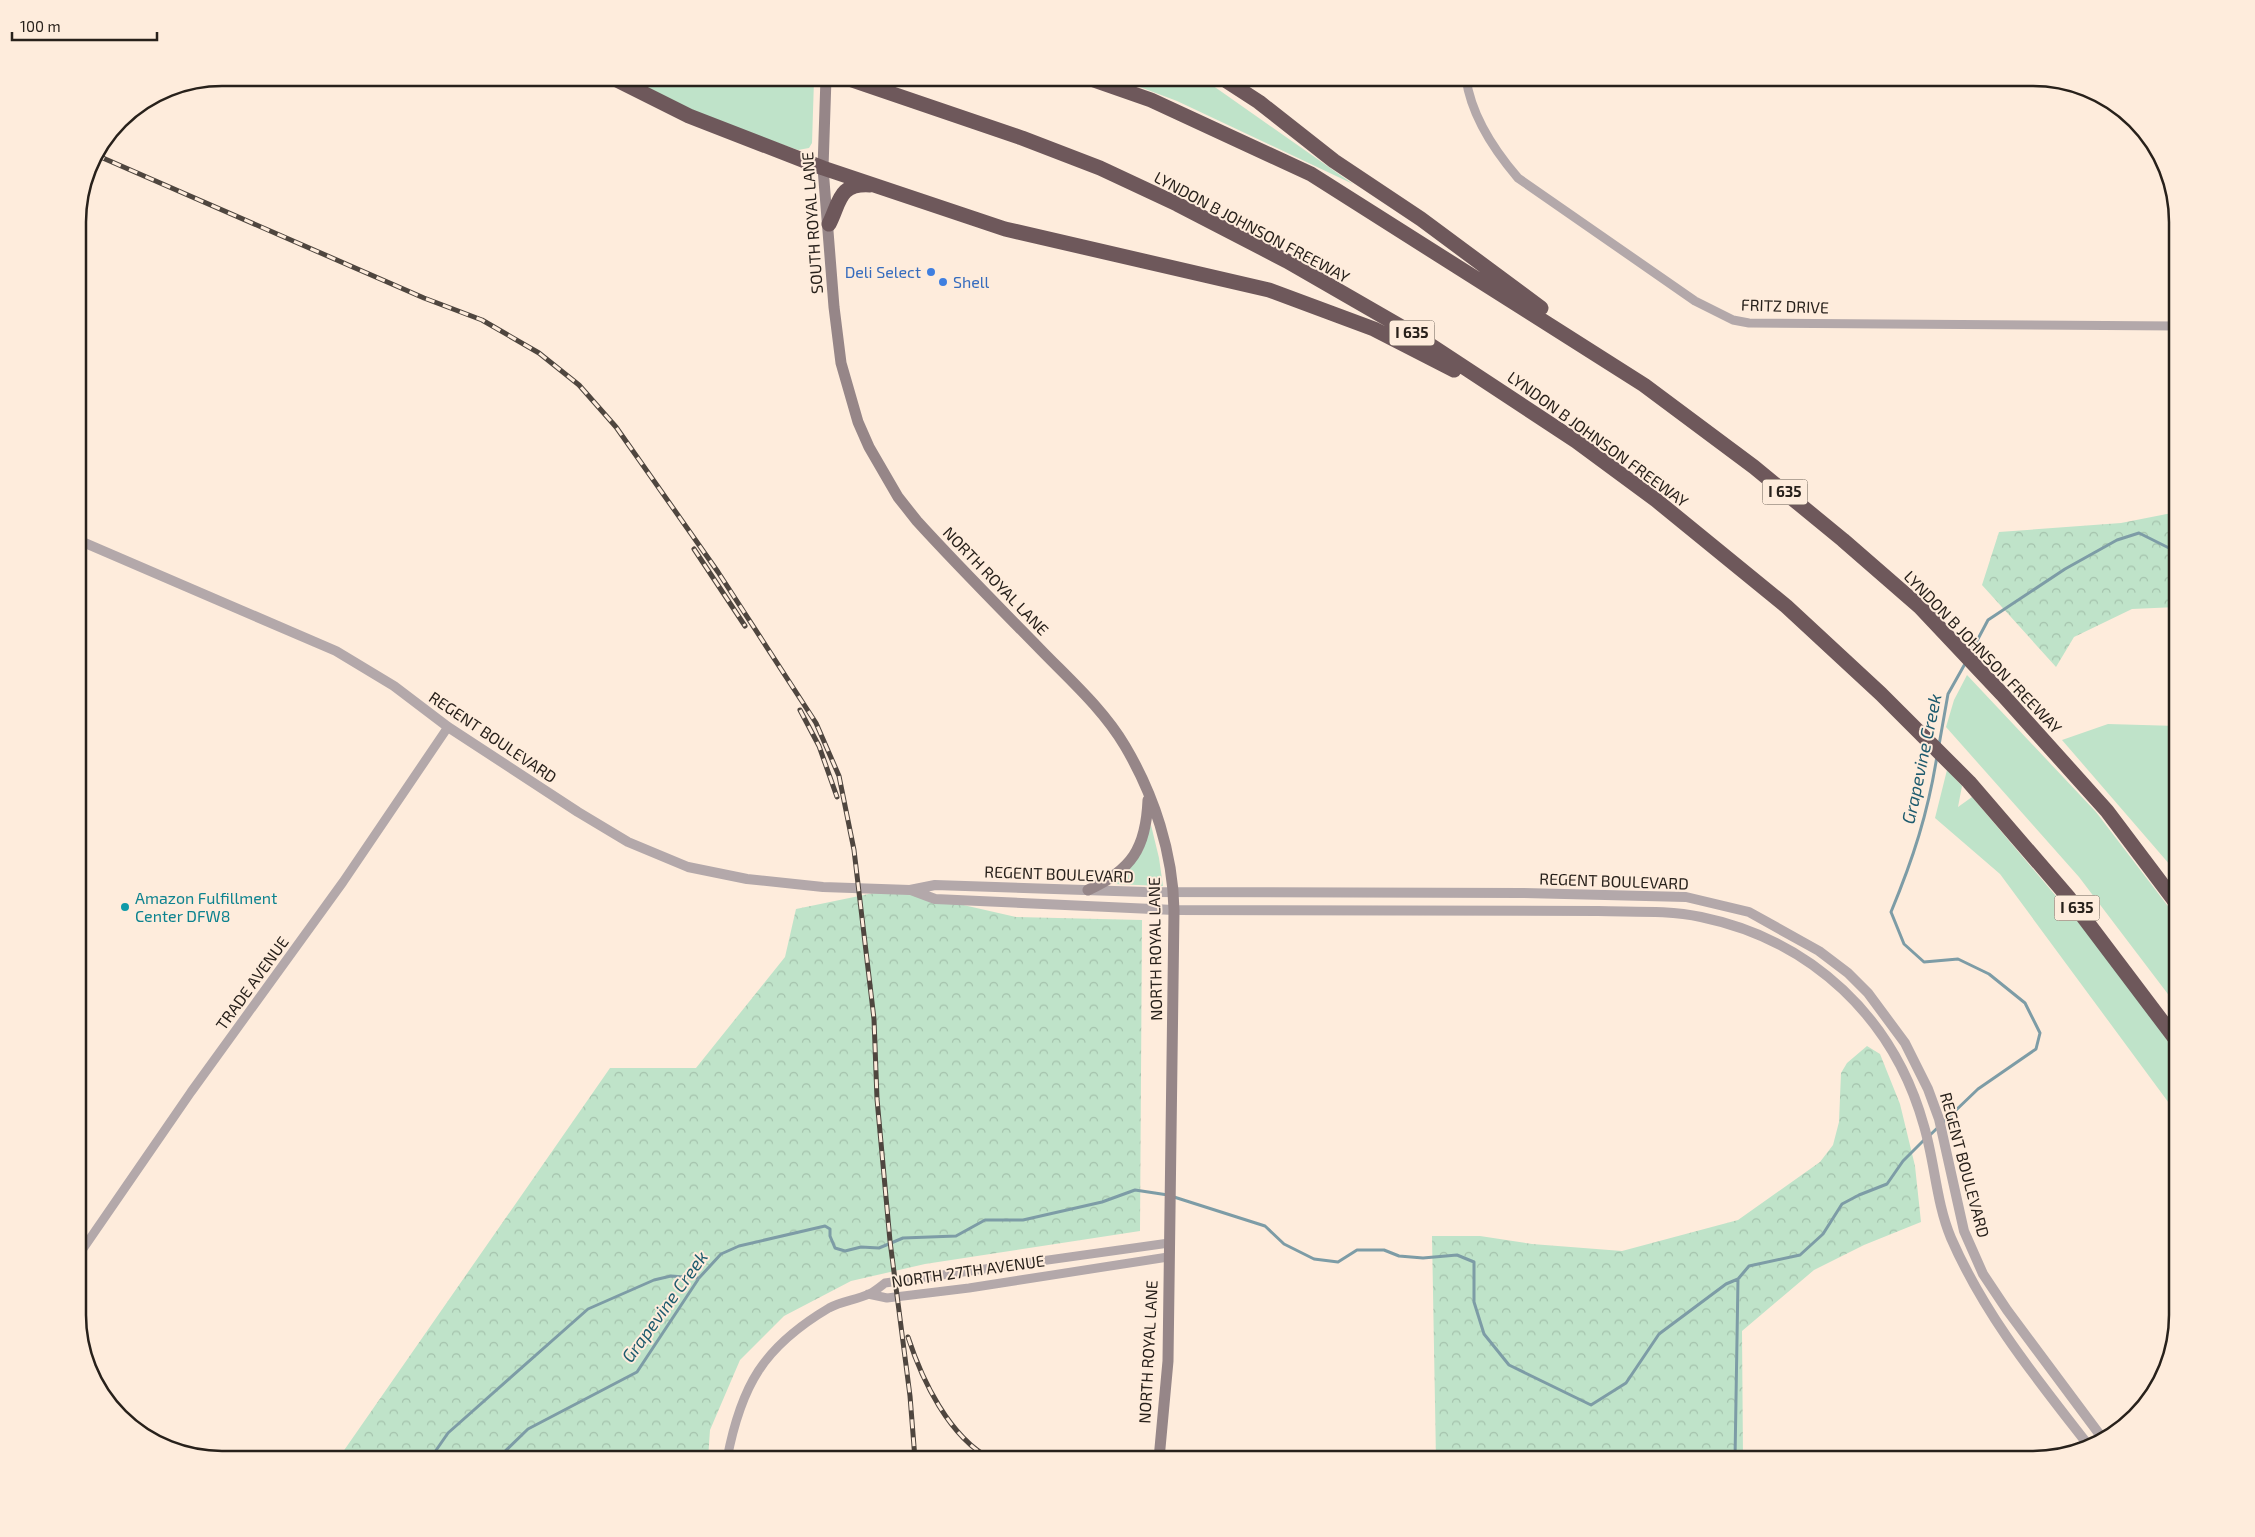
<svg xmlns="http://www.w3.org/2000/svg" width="2255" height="1537" font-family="'Exo 2',sans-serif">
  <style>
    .grass { fill: #bfe3c9 }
    .forest { fill: url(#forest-crowns) }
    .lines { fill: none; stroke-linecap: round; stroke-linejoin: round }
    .stream { stroke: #7d9ca6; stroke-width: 3 }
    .minor { stroke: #b3a8aa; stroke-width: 9 }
    .tertiary { stroke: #b3a8aa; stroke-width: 10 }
    .secondary { stroke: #968688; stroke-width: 11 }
    .motorway { stroke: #6e585b; stroke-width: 15 }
    .rail-casing { stroke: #4f463f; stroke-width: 5 }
    .rail { stroke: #feecdc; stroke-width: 3; stroke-dasharray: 9; stroke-linecap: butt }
    .shop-dot { fill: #3f7fe0; stroke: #feecdc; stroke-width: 2 }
    .culture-dot { fill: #0f9aa8; stroke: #feecdc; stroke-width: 2 }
    .labels { text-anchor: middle; stroke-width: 4; stroke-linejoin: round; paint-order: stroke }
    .shield { fill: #feecdc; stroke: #685e55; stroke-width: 1 }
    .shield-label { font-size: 15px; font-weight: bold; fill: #28211b }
    .street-label { font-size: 16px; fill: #28211b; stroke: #feecdc }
    .shop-label { font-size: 16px; fill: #366cbe; stroke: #feecdc; text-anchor: end }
    .culture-label { font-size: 16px; fill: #0d838f; stroke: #feecdc; text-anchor: start }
    .water-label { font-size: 18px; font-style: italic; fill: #1e5b6e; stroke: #feecdc }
    .rim { fill: none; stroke: #28211b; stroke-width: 2.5 }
  </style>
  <defs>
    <pattern id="forest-crowns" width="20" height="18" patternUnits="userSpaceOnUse" patternTransform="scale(1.25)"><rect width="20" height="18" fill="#bfe3c9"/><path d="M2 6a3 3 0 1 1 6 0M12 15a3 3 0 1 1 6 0" fill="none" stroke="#a4c2ac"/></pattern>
  </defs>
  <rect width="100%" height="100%" fill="#feecdc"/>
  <path class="grass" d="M623,78H807L814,80L812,143L809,148L798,150L700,115Z
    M1116,78H1202L1353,184L1177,101Z
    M1967,675L2096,812L2177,918V1006L2079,877L1946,727L1954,700Z
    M2108,724L2177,726V873L2062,740Z
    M1947,770L1962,786L1958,807L1972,797L2111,961L2177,1054V1114L2000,874L1935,818Z
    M1151,825L1159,858L1163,886L1113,884L1142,852Z"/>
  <path class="forest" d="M2177,512V607L2132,609L2074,637L2056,667L1982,585L1999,532L2121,523Z
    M893,889L1016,917L1142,920L1140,1231L925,1264L851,1281L784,1316L740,1360L710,1430L708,1459H338L610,1068H696L785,957L796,909Z
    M1867,1046L1880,1054L1900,1104L1915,1166L1921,1222L1864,1245L1814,1270L1742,1331L1743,1459H1436L1432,1236H1480L1532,1244L1622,1251L1738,1220L1820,1162L1833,1145L1839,1122L1841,1073L1847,1063Z"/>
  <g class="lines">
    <path class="stream" d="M1970,654L1988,620L2065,569L2117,540L2139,533L2177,552
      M1939,745L1948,694L1966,662
      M1929,1136L1978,1089L2036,1049L2040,1033L2025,1003L1989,974L1958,959L1924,962L1904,944L1891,912C1913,859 1928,813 1937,756
      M1174,1197L1265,1226L1284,1244L1314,1259L1338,1262L1357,1250H1384L1399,1256L1423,1258L1457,1255L1474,1262V1302L1484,1334L1509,1365L1591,1405L1626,1383L1659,1334L1726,1284L1738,1279L1749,1266L1800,1255L1823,1234L1842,1204L1859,1195L1887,1184L1903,1161L1924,1140
      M430,1459L448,1433L588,1309L654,1280L671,1276L699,1278
      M497,1459L528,1429L637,1372L699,1278L721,1254L739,1246L825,1226L830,1229V1236L835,1248L845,1251L861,1247L879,1248L903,1238L956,1236L985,1220H1023L1102,1202L1135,1190L1168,1195
      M1735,1459L1738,1279"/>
    <path class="minor" d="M1466,78C1471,115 1494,150 1518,178L1695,301L1733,320L1749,323L2177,326
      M78,1256L191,1092L343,882L448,727
      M868,1294L887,1298L969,1288L1168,1257
      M727,1459C741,1386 763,1347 829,1308C842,1301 856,1300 869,1294C874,1292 880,1287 885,1283L1169,1243"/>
    <path class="tertiary" d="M78,540L336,651L394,686L448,727L578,812L628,842L688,867L747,879L823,887L910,890L935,885L1145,892L1521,893L1686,897L1749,912L1819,951L1848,973L1868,993L1905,1043L1928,1089L1939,1119L1964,1231L1983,1274L2007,1310L2103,1439
      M911,890L935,899L1174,910L1598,911C1632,912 1668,910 1701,917C1812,940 1894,1018 1924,1126C1935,1163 1936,1202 1951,1238C1985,1316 2037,1379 2089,1446"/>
    <path class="secondary" d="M826,78L823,168L834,307L841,363L858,422L869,447L898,497L917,521C957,565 999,607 1040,649C1070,680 1103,709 1125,746C1154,795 1173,853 1174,910L1168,1361L1159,1459
      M1088,890C1132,870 1146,848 1148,800"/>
    <path class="motorway" d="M613,78L689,116L823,168L1005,229L1269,290L1374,329L1454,370
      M846,78L1022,138L1100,168L1177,204L1287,261L1412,333L1576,441L1656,500L1786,606L1881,694L1969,782L2069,898L2177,1041
      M1088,78L1151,100L1311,174L1644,385L1754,467L1843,540L1920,607L2002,694L2107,811L2177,904
      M1222,78L1259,102L1334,161L1421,219L1541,308
      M829,224C840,203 838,183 870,185"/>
    <defs>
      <path id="rail" d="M96,155L424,298L482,320L539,353L579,385L616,427L718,572L816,723L839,776L854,850L874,1019L877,1099L890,1241L910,1396L915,1459
        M694,549L745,626
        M800,710L819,746L837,797
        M908,1337C922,1380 949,1437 991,1459"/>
    </defs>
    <use href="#rail" class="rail-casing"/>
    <use href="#rail" class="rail"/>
  </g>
  <g class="shop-dot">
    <circle cx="931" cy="272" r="5"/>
    <circle cx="943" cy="282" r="5"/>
  </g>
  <circle class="culture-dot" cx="125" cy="907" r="5"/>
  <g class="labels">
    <g class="shield">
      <rect x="1389.5" y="320.5" width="45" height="25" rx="4"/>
      <rect x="1762.5" y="479.5" width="45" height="25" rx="4"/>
      <rect x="2054.5" y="895.5" width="45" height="25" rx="4"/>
    </g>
    <g class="shield-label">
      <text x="1412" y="338">I 635</text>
      <text x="1785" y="497">I 635</text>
      <text x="2077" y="913">I 635</text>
    </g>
    <g class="street-label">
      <text transform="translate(812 223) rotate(-94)" y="6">SOUTH ROYAL LANE</text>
      <text transform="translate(1252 227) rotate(28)" y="6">LYNDON B JOHNSON FREEWAY</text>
      <text transform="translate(1785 306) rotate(2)" y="6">FRITZ DRIVE</text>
      <text transform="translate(1598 439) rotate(36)" y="6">LYNDON B JOHNSON FREEWAY</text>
      <text transform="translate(996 581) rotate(46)" y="6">NORTH ROYAL LANE</text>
      <text transform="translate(1983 652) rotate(46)" y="6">LYNDON B JOHNSON FREEWAY</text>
      <text transform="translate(493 737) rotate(34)" y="6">REGENT BOULEVARD</text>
      <text transform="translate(1059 874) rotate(2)" y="6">REGENT BOULEVARD</text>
      <text transform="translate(1614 881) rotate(2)" y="6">REGENT BOULEVARD</text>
      <text transform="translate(1155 949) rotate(-91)" y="6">NORTH ROYAL LANE</text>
      <text transform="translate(252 983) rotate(-54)" y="6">TRADE AVENUE</text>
      <text transform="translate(1965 1165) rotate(75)" y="6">REGENT BOULEVARD</text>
      <text transform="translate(968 1271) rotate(-8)" y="6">NORTH 27TH AVENUE</text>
      <text transform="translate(1148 1352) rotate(-87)" y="6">NORTH ROYAL LANE</text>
    </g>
    <g class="shop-label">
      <text x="921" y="278">Deli Select</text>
      <text x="953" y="288" text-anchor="start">Shell</text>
    </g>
    <g class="culture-label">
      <text x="135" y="904">Amazon Fulfillment<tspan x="135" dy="18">Center DFW8</tspan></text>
    </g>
    <g class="water-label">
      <text transform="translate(1922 759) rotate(-78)" y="6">Grapevine Creek</text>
      <text transform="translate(665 1307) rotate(-54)" y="6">Grapevine Creek</text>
    </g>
  </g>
  <path d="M0 0H2255V1537H0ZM222 86H2033A136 136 0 0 1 2169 222V1315A136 136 0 0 1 2033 1451H222A136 136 0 0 1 86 1315V222A136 136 0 0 1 222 86Z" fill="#feecdc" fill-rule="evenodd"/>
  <path class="rim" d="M222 86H2033A136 136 0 0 1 2169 222V1315A136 136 0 0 1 2033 1451H222A136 136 0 0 1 86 1315V222A136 136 0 0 1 222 86Z"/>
  <path d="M12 32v8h145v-8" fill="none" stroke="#28211b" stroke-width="2.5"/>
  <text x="20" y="32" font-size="15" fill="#28211b" stroke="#feecdc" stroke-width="4" paint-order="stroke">100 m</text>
</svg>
